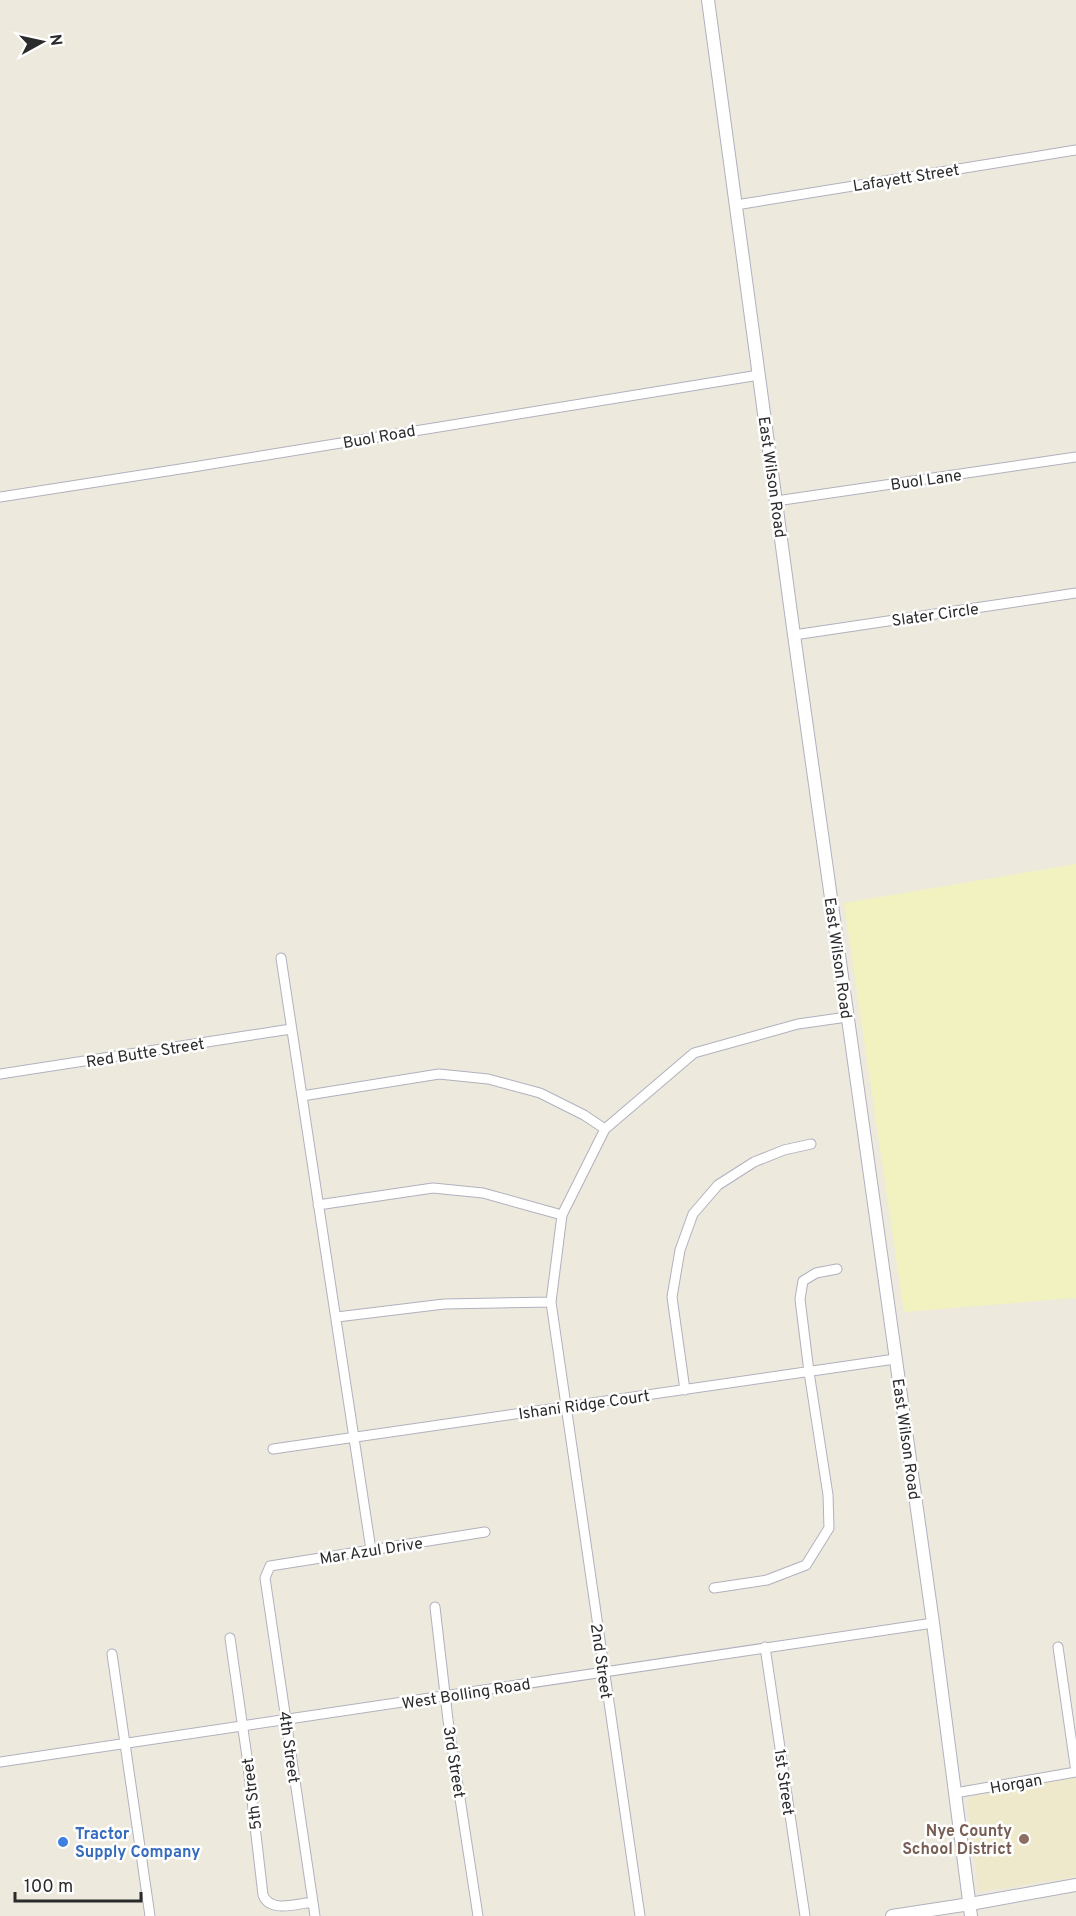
<svg xmlns="http://www.w3.org/2000/svg" width="1076" height="1916" font-family="Overpass,sans-serif">
  <style>
    .education { fill: #efe9cc }
    .sand { fill: #f1f2c0 }
    .lines { fill: none; stroke-linecap: round; stroke-linejoin: round }
    .minor-casing { stroke: #b1b1bf; stroke-width: 11 }
    .tertiary-casing { stroke: #b1b1bf; stroke-width: 14 }
    .minor { stroke: #fff; stroke-width: 9 }
    .tertiary { stroke: #fff; stroke-width: 12 }
    .education-dot { fill: #8d6e63; stroke: #fff; stroke-width: 2 }
    .shop-dot { fill: #3f7fe0; stroke: #fff; stroke-width: 2 }
    .labels { text-anchor: middle; stroke-width: 5; stroke-linejoin: round; paint-order: stroke }
    .street-label { font-size: 16px; fill: #2b2b2b; stroke: #fff }
    .education-label { font-size: 16px; font-weight: bold; fill: #785e54; stroke: #fff; text-anchor: end }
    .shop-label { font-size: 16px; font-weight: bold; fill: #366cbe; stroke: #fff; text-anchor: start }
  </style>
  <rect width="100%" height="100%" fill="#ede9dd"/>
  <path class="education" d="M1076,1778V1877L979,1892L967,1801L973,1795Z"/>
  <path class="sand" d="M1076,864V1301L1075,1298L904,1312L844,903Z"/>
  <g class="lines">
    <defs>
      <path id="minor" d="M736,205L1076,150
        M0,497L193,467L759,375
        M776,501L1076,457
        M794,635L1076,593
        M281,958L371,1550
        M0,1074L291,1029
        M302,1096L439,1074L488,1079L540,1093L584,1115L605,1129
        M318,1205L433,1188L483,1193L562,1215
        M337,1317L444,1304L551,1302
        M685,1390L672,1297L680,1250L693,1214L718,1185L754,1162L784,1150L811,1144
        M273,1449L895,1359
        M714,1588L767,1580L806,1565L829,1528L828,1495L809,1372L800,1299L803,1281L816,1273L837,1269
        M435,1607L448,1720L478,1916
        M230,1638L247,1757L263,1895C270,1913 297,1904 312,1902
        M765,1647L805,1916
        M1058,1647L1076,1772
        M112,1654L150,1916
        M0,1762L933,1623
        M955,1793L1076,1772
        M315,1916L265,1578L270,1566L485,1532
        M640,1916L551,1302L562,1215L605,1129L694,1053L798,1024L847,1017"/>
      <path id="tertiary" d="M708,0L794,635L933,1623L971,1916
        M892,1916L970,1904L1076,1885"/>
    </defs>
    <use href="#minor" class="minor-casing"/>
    <use href="#tertiary" class="tertiary-casing"/>
    <use href="#minor" class="minor"/>
    <use href="#tertiary" class="tertiary"/>
  </g>
  <circle class="education-dot" cx="1024" cy="1839" r="6"/>
  <circle class="shop-dot" cx="63" cy="1842" r="6"/>
  <g class="labels">
    <g class="street-label">
      <text transform="translate(906 177) rotate(-9)" y="6">Lafayett Street</text>
      <text transform="translate(379 436) rotate(-10)" y="6">Buol Road</text>
      <text transform="translate(773 477) rotate(82)" y="6">East Wilson Road</text>
      <text transform="translate(926 479) rotate(-8)" y="6">Buol Lane</text>
      <text transform="translate(935 614) rotate(-8)" y="6">Slater Circle</text>
      <text transform="translate(839 958) rotate(82)" y="6">East Wilson Road</text>
      <text transform="translate(145 1052) rotate(-9)" y="6">Red Butte Street</text>
      <text transform="translate(584 1404) rotate(-8)" y="6">Ishani Ridge Court</text>
      <text transform="translate(907 1439) rotate(82)" y="6">East Wilson Road</text>
      <text transform="translate(371 1550) rotate(-9)" y="6">Mar Azul Drive</text>
      <text transform="translate(602 1661) rotate(82)" y="6">2nd Street</text>
      <text transform="translate(466 1693) rotate(-9)" y="6">West Bolling Road</text>
      <text transform="translate(290 1747) rotate(82)" y="6">4th Street</text>
      <text transform="translate(455 1762) rotate(81)" y="6">3rd Street</text>
      <text transform="translate(785 1782) rotate(82)" y="6">1st Street</text>
      <text transform="translate(1016 1783) rotate(-10)" y="6">Horgan</text>
      <text transform="translate(251 1794) rotate(-97)" y="6">5th Street</text>
    </g>
    <g class="education-label">
      <text x="1012" y="1836">Nye County<tspan x="1012" dy="18">School District</tspan></text>
    </g>
    <g class="shop-label">
      <text x="75" y="1839">Tractor<tspan x="75" dy="18">Supply Company</tspan></text>
    </g>
  </g>
  <g transform="translate(42 42) rotate(82)" stroke="#ffffff" stroke-width="4.5" paint-order="stroke">
  <path d="M0-4.5L10 22L0 15L-10 22Z" fill="#2b2b2b"/>
  <text y="-9" font-size="16" font-weight="bold" text-anchor="middle" fill="#2b2b2b">N</text>
  </g>
  <path d="M15 1892v9h126v-9" fill="none" stroke="#2b2b2b" stroke-width="3"/>
  <text x="24" y="1892" font-size="18" fill="#2b2b2b" stroke="#ffffff" stroke-width="4.5" paint-order="stroke">100 m</text>
</svg>
